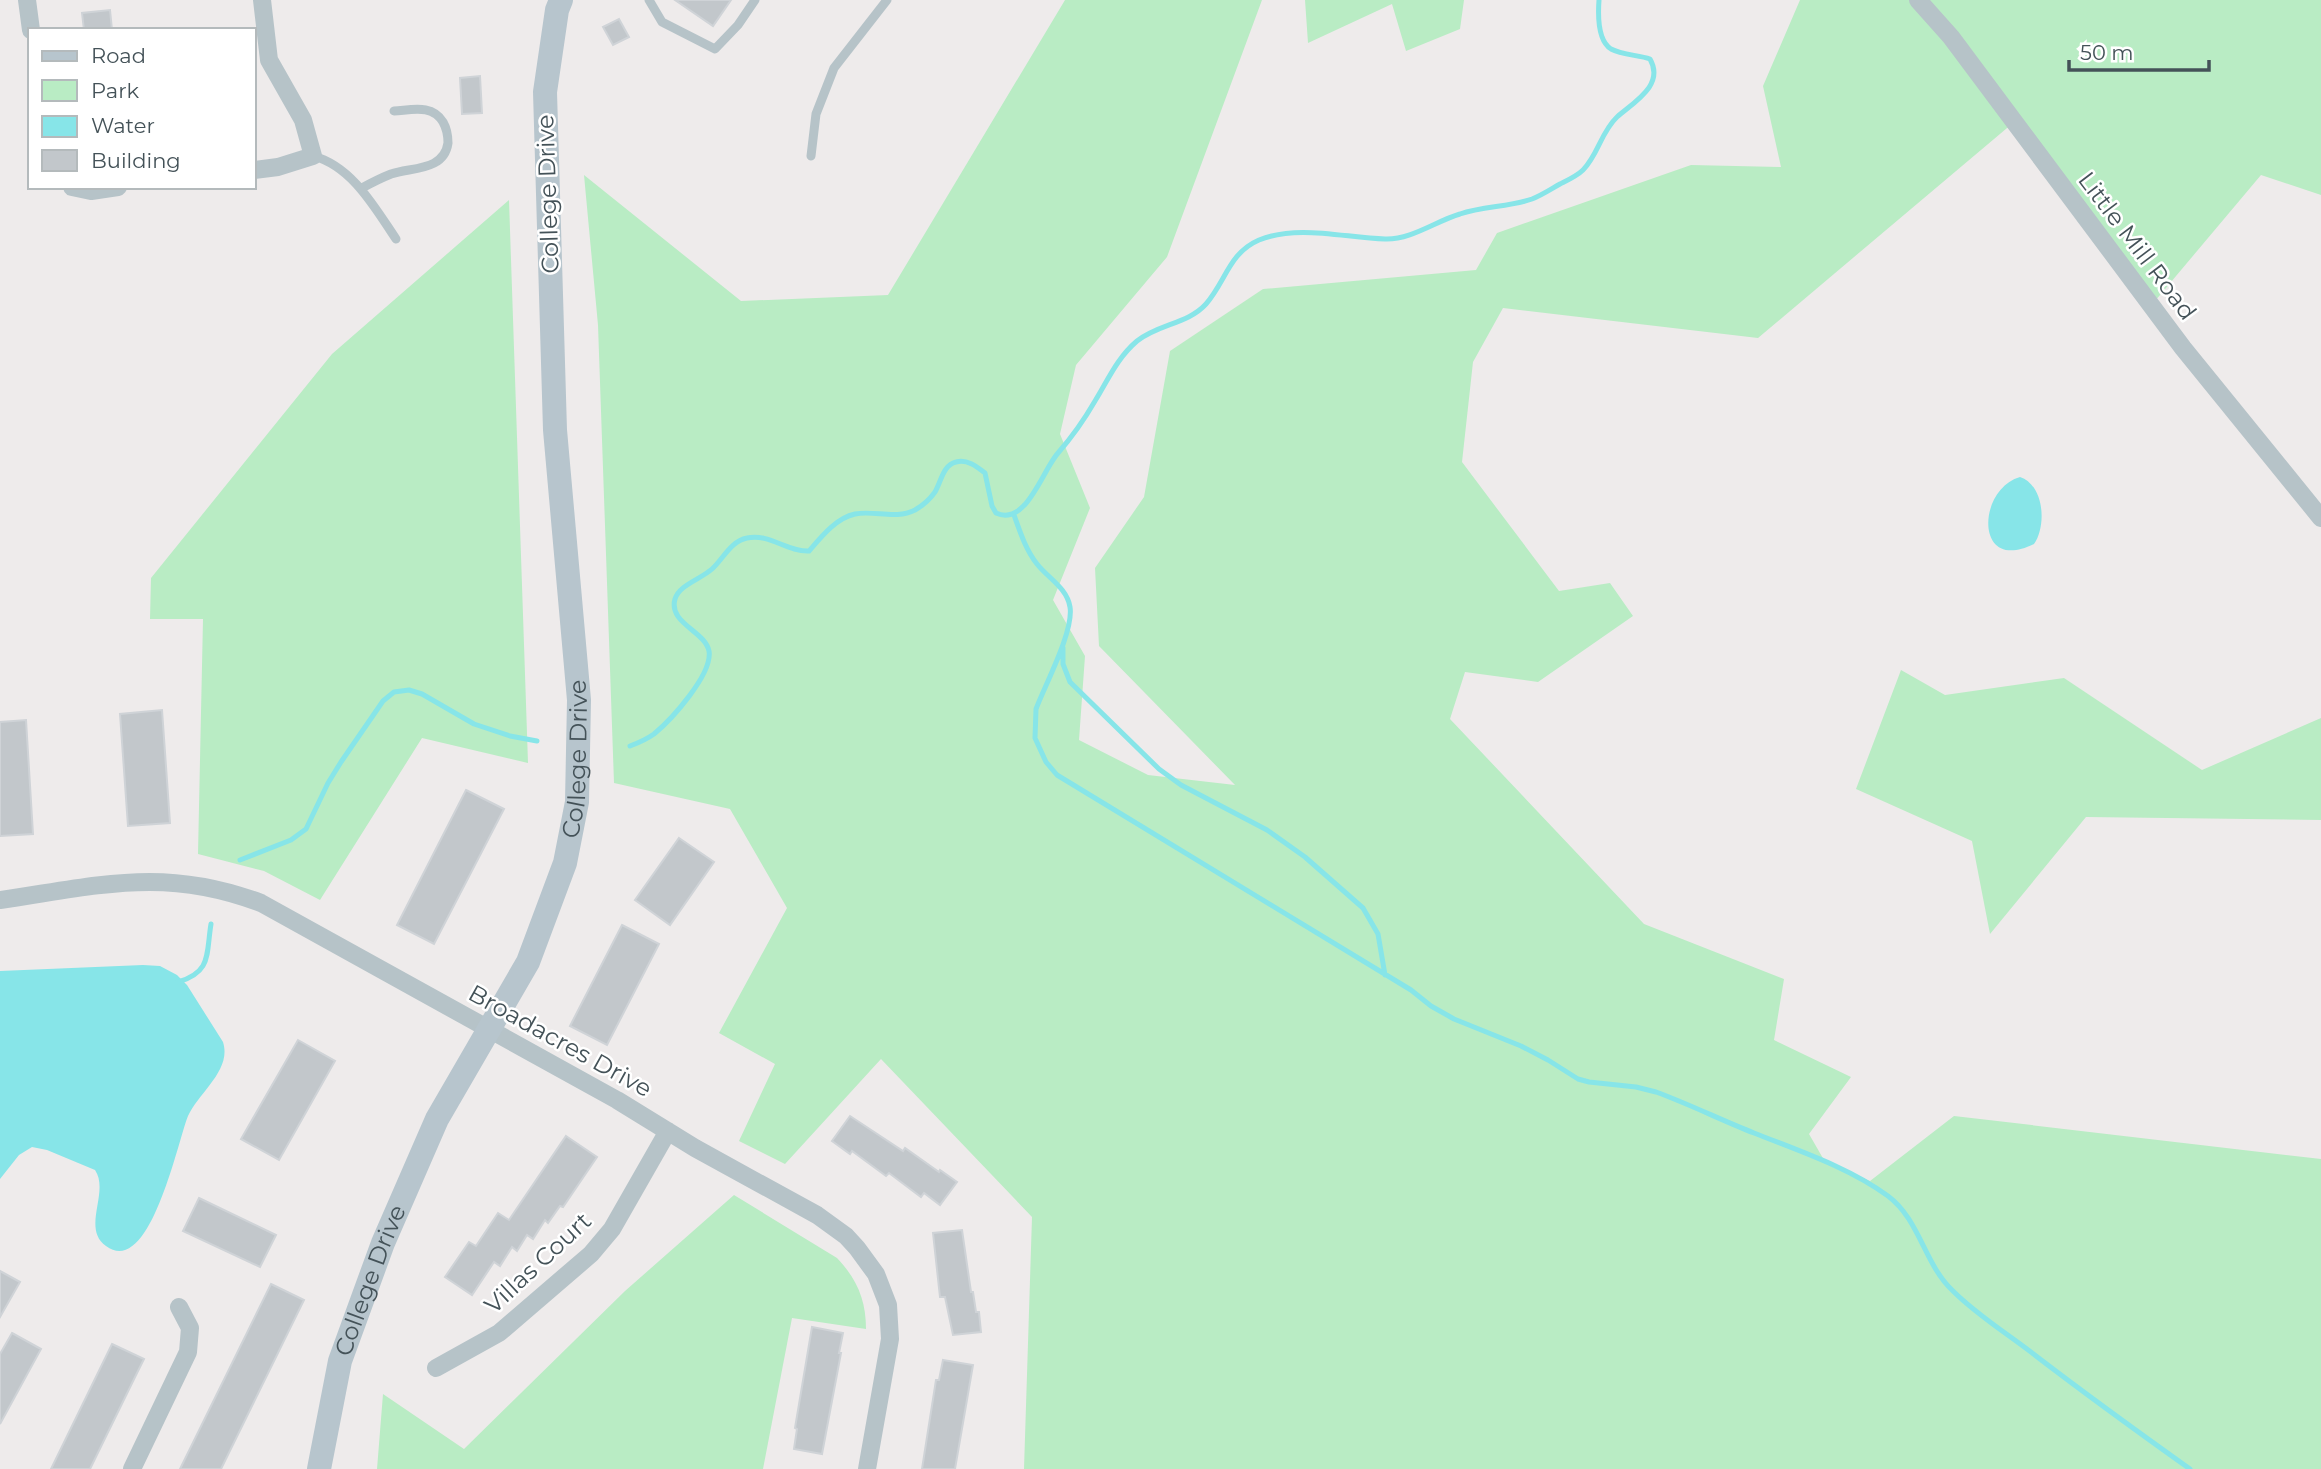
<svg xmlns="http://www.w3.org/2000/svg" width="2321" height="1469" font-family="Montserrat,sans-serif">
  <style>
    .green { fill: #b9ecc4 }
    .water { fill: #87e5e8 }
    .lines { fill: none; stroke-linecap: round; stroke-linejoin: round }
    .stream { stroke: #87e5e8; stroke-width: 5 }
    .building { fill: #c2c7cb; stroke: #cfd3d7; stroke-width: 2 }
    .service { stroke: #b6c3c8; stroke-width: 9 }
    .minor { stroke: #b6c3c8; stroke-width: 18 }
    .secondary { stroke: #b7c5cd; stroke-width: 24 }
    .labels { text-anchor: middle; stroke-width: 5; stroke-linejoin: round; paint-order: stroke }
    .street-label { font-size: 24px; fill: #445258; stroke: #fff }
  </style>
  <rect width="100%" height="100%" fill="#eeebeb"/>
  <path class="green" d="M1065,0H1262L1167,257L1076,365L1060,434L1090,508L1053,600L1085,656L1079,740L1148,775L1235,785L1099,646L1095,568L1144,497L1170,351L1263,289L1476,270L1497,233L1691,165L1781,167L1763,86L1800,0H2321V195L2261,175L2155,301L2013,123L1758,338L1503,308L1473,362L1462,462L1559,591L1610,583L1633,616L1538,682L1465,672L1450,719L1644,924L1784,979L1774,1040L1851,1077L1809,1134L1824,1160L1870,1181L1954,1116L2321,1159V1469H1024L1032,1217L881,1059L785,1164L739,1141L775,1064L719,1033L787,908L730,809L614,783L598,325L584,175L741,301L888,295Z
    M1305,0H1464L1460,29L1406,51L1392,4L1308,43Z
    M509,200L528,763L422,738L320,900L264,871L198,854L203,619H150L151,578L332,354Z
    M1901,670L1945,695L2064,678L2202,770L2321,718V820L2086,817L1990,934L1972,841L1856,789Z
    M734,1195L837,1258C857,1279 866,1300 866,1329L792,1318L763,1469H377L383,1394L464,1449L625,1291Z"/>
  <path class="water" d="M2020,477C2044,485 2047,525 2034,544C1974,574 1977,489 2020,477Z
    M143,965L160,966L177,975L187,985L223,1042C232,1070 199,1092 188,1116C178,1140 150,1279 106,1246C81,1228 110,1192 95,1170L47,1150L32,1147L19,1155L0,1179V971Z"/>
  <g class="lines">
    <path class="stream" d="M1014,515C1020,532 1026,550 1037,564C1048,578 1067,588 1070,607C1074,631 1045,685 1036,709L1035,738L1046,762L1057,775L1411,990L1431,1006L1454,1019L1521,1046L1548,1060L1578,1079L1589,1082L1636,1087L1656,1092C1689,1104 1721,1120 1754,1133C1799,1151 1848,1167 1888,1196C1920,1220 1924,1264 1953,1291C1978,1316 2008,1334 2036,1356C2087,1395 2138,1432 2190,1469
      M1063,648V664L1070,682L1159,769L1181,785L1267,830L1305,857L1363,908L1378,934L1385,975
      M630,746C638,743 647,739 654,734C671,720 713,674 709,651C705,631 668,623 675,599C679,585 701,579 712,569C723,559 731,541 747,538C769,533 787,552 809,551C821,537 836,518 855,514C874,510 896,520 915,510C922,506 930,499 935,492C941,482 943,465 956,462C967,459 976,466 985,473L992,506L996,513C1026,527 1042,471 1058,453C1072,437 1084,420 1095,401C1108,380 1117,358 1137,341C1158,324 1188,324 1206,304C1226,281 1229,253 1259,240C1299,224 1345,238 1385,239C1411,240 1436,221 1460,214C1483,206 1509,207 1532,199C1542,195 1551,189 1560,184C1568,180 1577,176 1583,170C1598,155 1601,132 1617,117C1634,102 1665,85 1650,59C1639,55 1622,55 1611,49C1597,40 1598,14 1599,0
      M240,860L291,840L306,829L328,783L341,762L383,701L394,692L409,690L422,694L474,724L510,736L537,741
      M178,982C212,972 206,954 211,924"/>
  </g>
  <path class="building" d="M675,0H731L713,26Z
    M110,10L112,30H84L82,13Z
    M619,19L629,37L613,45L603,27Z
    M480,76L482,113L462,114L460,78Z
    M162,710L170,823L128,826L120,714Z
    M26,720L33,834L0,836V722Z
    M466,790L504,809L434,944L397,925Z
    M679,838L714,862L670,925L635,900Z
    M622,925L659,944L607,1045L570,1026Z
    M298,1040L335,1061L279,1160L241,1139Z
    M850,1116L903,1151L905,1148L939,1172L940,1170L957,1182L940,1205L924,1193L921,1197L889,1173L886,1176L852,1151L850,1154L832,1141Z
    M566,1136L597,1157L563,1207L560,1206L548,1223L545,1220L533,1239L527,1235L517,1251L512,1247L500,1266L494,1262L472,1295L445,1277L469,1242L476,1246L498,1213L509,1220Z
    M199,1198L276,1235L260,1267L183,1231Z
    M962,1230L971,1292H973L976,1312H979L981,1332L953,1335L945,1297H940L933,1233Z
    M0,1271L20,1282L0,1317Z
    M271,1284L304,1300L221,1469H180Z
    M812,1327L843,1333L839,1353H841L822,1454L794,1449L797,1429L795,1428Z
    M12,1333L41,1349L0,1424V1354Z
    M112,1344L144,1359L138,1371L90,1469H51Z
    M943,1360L973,1365L955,1469H922L936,1380H939Z"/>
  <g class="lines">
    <path class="service" d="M649,0L662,22L715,49L738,25L755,0
      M313,156C352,166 375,208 396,239
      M811,156L816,114L834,68L887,0
      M362,188C371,183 381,178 391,174C412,167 444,171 448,143C448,135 447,129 443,122C432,104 412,110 394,111"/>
    <path class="minor" d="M27,0L31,30
      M1918,0L1951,37L2183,348L2321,518
      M254,170L278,167L313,156L303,120L269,60L262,0
      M72,187L91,191L118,187
      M0,900C98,886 164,866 261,903L617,1100L695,1148L817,1215L846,1236L857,1248L876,1274L888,1305L890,1339L867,1469
      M436,1368L499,1333L591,1254L612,1229L668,1131
      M132,1469L188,1352L190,1328L179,1307"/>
    <path class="secondary" id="s1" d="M319,1469L340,1361L383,1243L437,1119L528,962L565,863L577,802L579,700L555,430L545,92L557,10L561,0"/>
  </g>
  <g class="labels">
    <g class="street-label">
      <text transform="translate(548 194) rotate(-92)" y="8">College Drive</text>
      <text transform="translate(2137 246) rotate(53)" y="8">Little Mill Road</text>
      <text dy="8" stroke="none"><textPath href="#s1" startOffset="763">College Drive</textPath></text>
      <text transform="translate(560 1041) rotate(29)" y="8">Broadacres Drive</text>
      <text transform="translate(538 1263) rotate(-43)" y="8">Villas Court</text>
      <text dy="8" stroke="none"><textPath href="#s1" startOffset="196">College Drive</textPath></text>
    </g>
  </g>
  <rect x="28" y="28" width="228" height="161" fill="#ffffff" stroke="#b4babc" stroke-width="2"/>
  <rect x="42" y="51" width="35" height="10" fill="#b7c5cd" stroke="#b4babc" stroke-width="2"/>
  <text x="91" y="63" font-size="21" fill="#445258">Road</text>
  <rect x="42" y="80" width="35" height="21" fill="#b9ecc4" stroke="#b4babc" stroke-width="2"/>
  <text x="91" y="98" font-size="21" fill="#445258">Park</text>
  <rect x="42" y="116" width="35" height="21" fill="#87e5e8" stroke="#b4babc" stroke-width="2"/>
  <text x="91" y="133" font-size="21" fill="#445258">Water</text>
  <rect x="42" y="150" width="35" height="21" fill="#c2c7cb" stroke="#b4babc" stroke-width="2"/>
  <text x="91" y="168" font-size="21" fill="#445258">Building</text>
  <path d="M2069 60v10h140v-10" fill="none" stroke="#445258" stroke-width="3.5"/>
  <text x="2080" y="60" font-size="21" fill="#445258" stroke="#ffffff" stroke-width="5" paint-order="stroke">50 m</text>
</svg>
